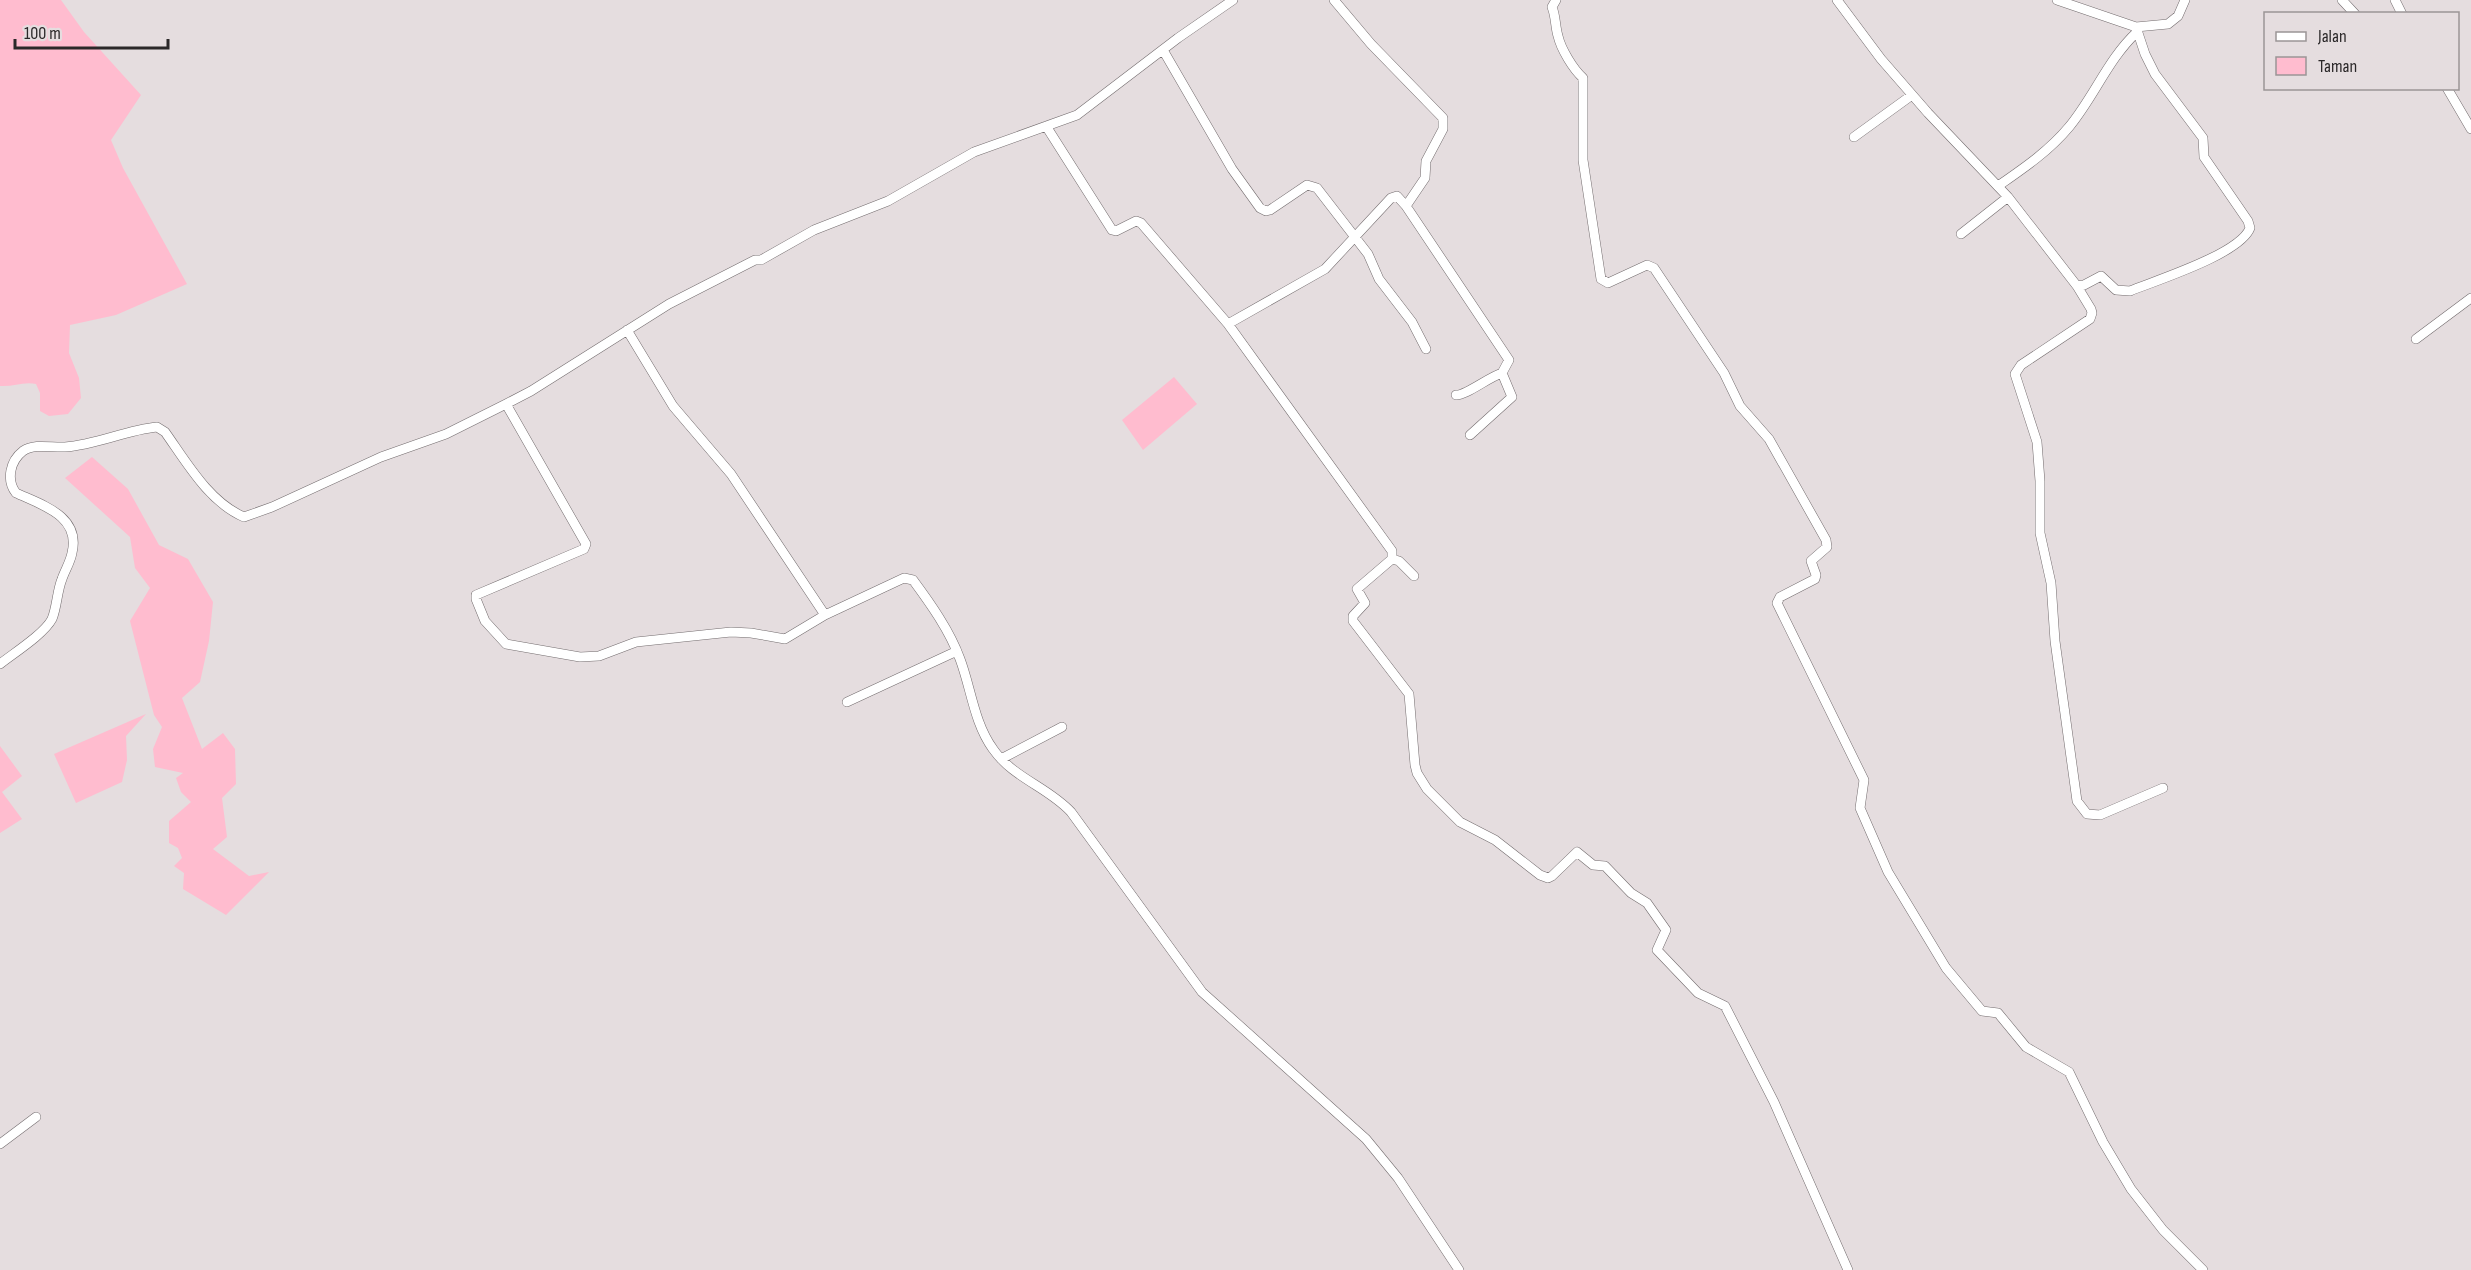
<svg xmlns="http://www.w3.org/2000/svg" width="2471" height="1270" font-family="'Sofia Sans Condensed',sans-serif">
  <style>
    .green { fill: #ffbccf }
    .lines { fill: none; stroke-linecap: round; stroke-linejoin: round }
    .minor-casing { stroke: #736c6e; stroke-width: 10 }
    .minor { stroke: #fff; stroke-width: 9 }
  </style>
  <rect width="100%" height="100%" fill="#e5dddf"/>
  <path class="green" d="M0,0H61L84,32L141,95L111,140L123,168L187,284L116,315L70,325L69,353L79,378L81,398L68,414L49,416L40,411V393L36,384C24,381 13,387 0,386Z
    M1174,377L1197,404L1143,450L1122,420Z
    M92,457L128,489L159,545L188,559L213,602L209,641L200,682L182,698L202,749L223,733L235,749L236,784L222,798L227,837L213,849L249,876L269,872L226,915L183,889L184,873L174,866L182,858L178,848L169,843V821L191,802L181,792L176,778L183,773L155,767L153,749L162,727L154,715L130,621L150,588L135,568L130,537L65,478Z
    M146,714L126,736L127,760L122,782L76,803L54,754Z
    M0,746L22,776L2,792L22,819L0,833Z"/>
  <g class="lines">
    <defs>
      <path id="minor" d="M1334,0L1371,44L1443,118V129L1426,161L1425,178L1406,206
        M1556,0L1552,7C1556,17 1555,26 1558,36C1561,49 1573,69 1583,78V160L1601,279L1608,283L1647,265L1654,268L1724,373L1740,406L1769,439L1826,540L1827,547L1811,561L1816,575L1815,579L1780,597L1777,603L1864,780L1860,808L1888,872L1946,968L1982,1011L1998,1013L2026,1047L2069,1072L2103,1142L2131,1189L2163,1230L2203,1270
        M1837,0L1881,59L1928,113L2008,197L2077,286L2091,309L2092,313L2090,319L2021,365L2015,374L2037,442L2040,481V533L2051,583L2055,641L2077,801L2087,814L2100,815L2163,788
        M2057,0L2136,27L2168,24L2178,16L2185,0
        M2342,0L2355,14
        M2395,0L2402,14
        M1163,50L1232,169L1260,208L1266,211L1270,210L1307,185L1317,188L1368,254L1379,279L1412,322L1426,349
        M2447,88L2471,129
        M1046,126L1112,230L1116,231L1136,221L1141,223L1228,324L1392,551V559L1357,589L1365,603L1353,616V621L1409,694L1415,765L1417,773L1427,789L1460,822L1495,840L1540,875L1548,878L1552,876L1577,852L1593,865L1605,866L1631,893L1647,903L1666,930L1657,950L1698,993L1725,1006L1774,1102L1848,1270
        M1854,137L1912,95
        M1998,186C2024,168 2049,151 2069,127C2094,97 2108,59 2137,32
        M1961,234L2008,197
        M2077,286L2084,285L2101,276L2116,290L2130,291C2157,280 2240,254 2250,228L2248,221L2204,157L2203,138L2155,74L2145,54L2136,27
        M1228,324L1325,269L1391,198L1397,196L1406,206L1509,360L1502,373L1512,397L1470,435
        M627,330L673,406L731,474L825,615L904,578L913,580C930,603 950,631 960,659C971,688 974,723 993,749C1013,778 1048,787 1071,812L1202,992L1366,1139L1398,1178L1459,1270
        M2416,339L2471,298
        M1456,395C1465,396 1489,377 1502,373
        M506,404L586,544L584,549L476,595V599L485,621L506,644L580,657L599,656L636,642L731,632L751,633L785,639L825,615
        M1392,559L1399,561L1414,576
        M0,664C14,653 44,634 52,619C57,607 57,591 62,579C65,570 70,563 72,553C81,516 42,505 16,493C6,480 10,461 23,451C35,443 52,448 65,447C96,445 126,430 157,427L165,432C187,463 209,502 244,517L272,507L381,457L446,434L506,404L531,391L669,304L755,260H761L814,230L888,201L974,152L1077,115L1178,38L1233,0
        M847,702L957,651
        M1001,759L1062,727
        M0,1144L36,1117"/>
    </defs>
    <use href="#minor" class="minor-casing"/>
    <use href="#minor" class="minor"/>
  </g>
  <rect x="2264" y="12" width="195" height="78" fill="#e5dddf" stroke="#9b9596" stroke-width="1.5"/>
  <rect x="2276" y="32" width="30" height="9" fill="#ffffff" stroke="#9b9596" stroke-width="1.5"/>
  <text x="2318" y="42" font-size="18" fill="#2b2829">Jalan</text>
  <rect x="2276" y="57" width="30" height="18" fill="#ffbccf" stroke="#9b9596" stroke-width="1.5"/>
  <text x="2318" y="72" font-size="18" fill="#2b2829">Taman</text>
  <path d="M15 39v9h153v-9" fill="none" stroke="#2b2829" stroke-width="3"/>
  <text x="24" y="39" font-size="18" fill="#2b2829" stroke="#e5dddf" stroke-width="4.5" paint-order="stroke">100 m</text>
</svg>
